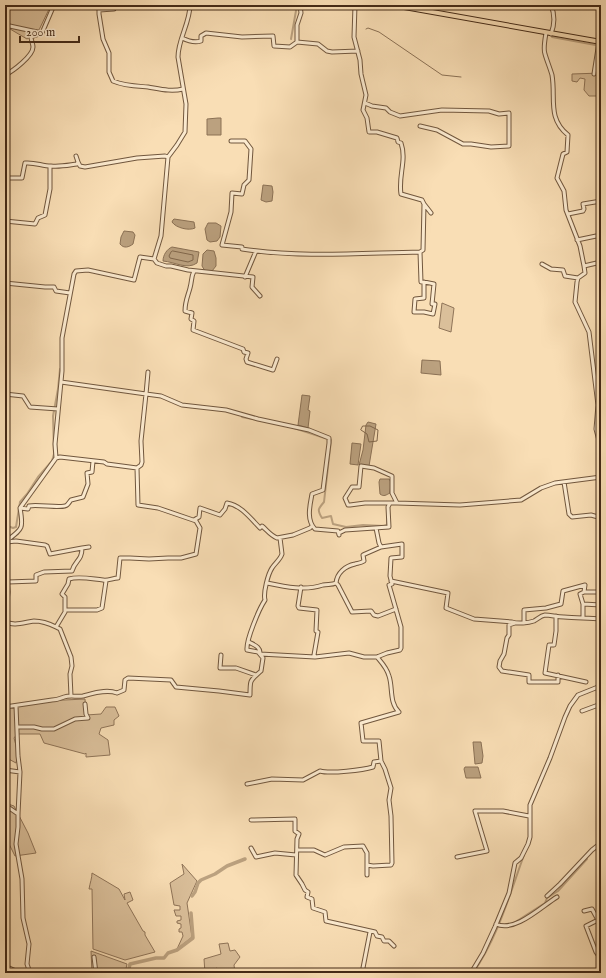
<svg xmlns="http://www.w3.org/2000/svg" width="606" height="978" font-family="'IM FELL English',serif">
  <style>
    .green { fill: #dabf9a; stroke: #8f7458 }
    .water { fill: #bba17f; stroke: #8b7155 }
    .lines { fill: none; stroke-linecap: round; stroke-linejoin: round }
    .shore { stroke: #80664b; stroke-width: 1 }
    .stream { stroke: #8b7155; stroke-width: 1 }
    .canal { stroke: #bba17f; stroke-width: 2 }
    .river { stroke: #bba17f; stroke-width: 3.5 }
    .minor-casing { stroke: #71573e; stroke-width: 5 }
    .major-casing { stroke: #442a17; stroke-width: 6 }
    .minor { stroke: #fbeacf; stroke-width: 3 }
    .major { stroke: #f9deb5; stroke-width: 4 }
  </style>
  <rect width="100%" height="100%" fill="#f9deb5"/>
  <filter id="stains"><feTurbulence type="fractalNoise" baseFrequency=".005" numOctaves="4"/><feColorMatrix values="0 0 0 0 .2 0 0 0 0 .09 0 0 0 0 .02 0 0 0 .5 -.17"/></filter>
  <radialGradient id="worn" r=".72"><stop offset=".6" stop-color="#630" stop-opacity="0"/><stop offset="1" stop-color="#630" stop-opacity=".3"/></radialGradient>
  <path class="green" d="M5,5H51L38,32L27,39L5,26Z
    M601,73V96H589L584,90L585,79L580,78L577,82L572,81V74Z
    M442,303L454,308L451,332L439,328Z
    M85,699L86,715L101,714L106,707H115L119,716L114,720V725L101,728L99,734L108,740L110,755L86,757V753L85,754L44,743L40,734H17L14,738L18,753L16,763L5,757V708L44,701Z
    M5,803L14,806L28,833L36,853L15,856L8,842H5Z
    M182,864L197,881L187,903L192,937L177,949L183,936L182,932H179V929L181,928V924L177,923V921L181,920V916H176L174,910H180V906L174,905L170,883L184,874Z
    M92,873L119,889L125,900L124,894L130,892L133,900L127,903L143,931L145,932V935L155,952L125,960L93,949L92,889H89C90,883 92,878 92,873Z
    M228,943L230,951L235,950L240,957L234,965L235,973H219L217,968L212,970V973H205L204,959L221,954L219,944Z
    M91,951L127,964L125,973H92Z"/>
  <path class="water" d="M218,118H221V135H207V119Z
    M263,185L272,186L273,192L272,201L266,202L261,200Z
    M174,219L194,222L195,228C189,231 176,228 172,222L173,220Z
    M208,223H216L221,226L220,237L217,241L210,242L207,240L205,229Z
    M124,231L133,232L135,235L133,244C129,247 124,249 120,244L121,237Z
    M172,247L199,252L197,263C187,270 175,262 163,261C163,255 167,249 172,247Z
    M207,250L214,251L216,258V266L212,271H205L202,266L203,254Z
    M422,360L440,361L441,375L421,373Z
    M302,395L310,396L308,410L310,411L308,428L298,425Z
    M368,422L376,424L369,466L359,465L363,450L366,425Z
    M352,443L361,444L358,465L350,464Z
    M380,479H389L391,482L390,493C386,495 384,497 380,494L379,482Z
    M473,742H481L483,756L482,763L475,764Z
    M465,767H478L481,778H466L464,769Z"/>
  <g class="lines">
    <path class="shore" d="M173,251L193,255V260L188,262L170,258L169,256L171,252Z
      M363,426H370L378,430L377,441L369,442L367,434L361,430Z"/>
    <path class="stream" d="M366,29L368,28L379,32L442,75L461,77"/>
    <path class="canal" d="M552,37L601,46
      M291,39L297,5
      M242,417L263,421
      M294,428L331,440L324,502C318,509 317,510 322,518L331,516L333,524L346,527L363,525L384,526L387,525V508
      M5,525L13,528L16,527L20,502L27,494L38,477L52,461L54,454L53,416L58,389L60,369
      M517,921L545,903L547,898L558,891L587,859
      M473,973C498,937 509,896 524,855"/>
    <path class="river" d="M192,896L195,892L198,883L201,880L215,874L227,866L245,859
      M128,973L130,964L156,958H164L168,953L177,950L193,938L191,913"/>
    <defs>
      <path id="minor" d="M99,5V14L103,39L109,53V72L113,81C125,86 135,86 148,87C160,89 171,92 183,89
        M570,5H572
        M552,6L564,5
        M99,10L114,9
        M5,25L42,33
        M546,33C545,39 543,49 545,54C547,61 550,68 552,75C556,98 547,118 568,135L567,152L563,154L557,178L564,191L566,210L580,246L584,266L585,273L578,278L577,282L575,302L589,332L598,405L596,429L601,448
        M551,34C555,24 555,15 551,5
        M182,38C188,41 195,43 201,41V36L206,33L242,37L273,36L274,46L290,47L297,42V25L301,13L300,5
        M297,42L318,44L327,51L332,52L358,51
        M594,74L599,42
        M5,75C13,71 33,56 33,47C33,44 31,40 31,37L42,33L54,5
        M365,103L372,106L386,108L390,112L400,116L442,110L489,111L499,114L509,113V146L491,147L471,144H463L437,130L420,126
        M231,141H245L251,149L249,180L244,185L242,194L232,193L231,212L222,245L242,247V249C301,258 361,253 420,252L423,250L424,204L422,200L401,194C398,176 407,160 401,143L398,142L397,138L377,132H369L367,118L363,110L366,95L361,74L360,60L354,37L355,5
        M78,162L80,166L85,167L137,158L165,156L168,157
        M5,178H22L25,163C35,162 42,166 51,166C60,167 69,165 77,164L78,162L76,156
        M424,204L431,213
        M568,214L583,211L584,209L583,204L601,201
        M5,221L35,224L38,218L45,215L50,189V166
        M577,240L601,235
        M420,252L421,282C426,282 430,283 434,284L432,304H435L433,314L424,312H414L415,299L424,298V282
        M154,259L157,263L166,266H171L188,270L253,277L252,287L260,296
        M542,264L551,269L563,270L565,276L578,278
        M584,266L601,262
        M194,271C191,277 192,281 190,288C188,296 185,301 185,311L192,313L191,319L194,321L193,330L243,349L244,352L248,353L246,359L247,362L273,370L277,359
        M245,277L256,251
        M5,283L45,287H54L56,291L70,293
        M61,382L146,394L148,372
        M5,394L23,396L30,407L58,409
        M56,458L60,457L104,462L107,464L137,468L141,465L142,462L141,441L146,394L161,396L182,405L226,410L258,419L309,430L329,438V443L323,490L312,494C310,505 306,520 315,529L338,531L339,535
        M564,482L569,514L572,517L591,515L598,517L601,516
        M397,503L392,493V476L374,468L361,466L359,487H352L345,498L348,505H350L365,503H397L460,505L521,500L541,488L555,483L601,477
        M20,508L28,509L29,506C38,504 63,509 67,505C69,503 70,501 71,500L83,497L88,484L87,473L92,472L93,461
        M194,520L199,517L200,508L220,515L225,509L227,503C241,505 251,519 260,528L262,526C267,530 270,535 277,538L293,535L310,528L312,526
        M376,528L379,543L381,547
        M339,533L345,530L389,527L388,507L390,503
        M5,542C22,529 24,530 20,508L56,458L55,444L62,371V338L74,274L76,271L88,270L134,280L140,257L154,259L161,236L168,157L177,145L185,132L186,104L178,57C178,39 190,23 190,5
        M7,542L16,541L45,545L47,546L50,554L82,548
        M5,552L8,592L5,621
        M391,581L448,593L446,608L474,619L512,622C518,624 528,623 534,621C538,619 540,616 545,615C551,615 557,617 564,617C576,618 588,618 601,619
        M8,582L36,581V575L44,572L72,571C75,560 82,561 82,548L89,547
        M336,583L338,585L352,612L371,611L374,615L378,616L396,609
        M301,587L298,606L299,608L317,610L316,631L318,632L314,655L315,657
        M583,604L580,594L584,592H601
        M65,610H97L102,608L106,581
        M556,616V631L554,645H549L545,673L586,682
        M583,617V604L601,605
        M5,621C13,627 25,622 34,621C40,621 50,624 56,627L65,612V597L62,594L68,584L69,579C79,576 92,579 103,580C108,581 113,578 118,578L120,558H130L149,559L168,558H181L196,554L200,528L196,521L158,508L138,505L137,468
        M515,623L509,625V635L507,638L504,654L500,661L499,667L502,671L529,675V682H558V675
        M524,623V610L546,608L561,604L563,591L585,585L584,592
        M56,627L60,629L71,657L72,666L70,674L71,696
        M249,642C254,645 261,647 260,654L315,657L349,653L364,657H377L387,653L400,650L401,648V627L389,585L392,584L390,576L391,558L402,557V544L381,547L365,554L363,555L364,561C361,563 359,563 355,564C345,566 337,573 336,583C332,585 328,584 323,585C305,591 286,587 267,583
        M221,655L220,668H236L256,675
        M16,706L18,756L20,772L18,814V827L16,844L22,879L23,918L29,944L27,964L30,973
        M5,707L52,700C57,700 59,699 64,697C70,695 77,697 83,696C93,693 107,689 117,693L124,690L125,680L128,678L171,680L176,687L219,691L250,695C250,679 250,681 261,671L263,658L258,652L247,650C246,640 259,609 265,600C263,593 268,574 272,568C275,563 280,560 282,554L280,538
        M582,711L601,704
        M17,727H34L42,729H54L75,719L88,718L86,714L85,704
        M5,770L20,772
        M247,784L272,779L303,780L320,771C330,774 363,770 373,767L374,762L381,761
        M5,805L18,814
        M251,820L295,819V831L299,834L297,839L296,875L302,884L305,890L308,892L307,897L312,899L313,908L325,912L326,921L375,932L377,936L382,937L384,941H389L394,946
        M251,848L256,857L275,853L296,855
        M297,850H314L325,855L344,847L363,846L367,853V865L373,866L391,865L392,863L391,816L389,800L391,788L385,769L381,761L379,741H363L361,723L399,712C389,703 393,687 389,676C387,668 382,663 377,657
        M457,857L487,851L475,811H503L529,816
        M367,875V865
        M547,896L560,884L592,850L601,843
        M584,911L592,909L598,920L586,926L596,952L601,959
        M496,924C515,933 542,906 557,897
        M94,957L96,973
        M5,966L20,973
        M362,973L370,932
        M471,973L483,953L495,927L509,893L515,863L521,858L528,844L530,837V805L550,758L565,717L570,706L578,695L598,687L601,684"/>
      <path id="major" d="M393,5L601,42"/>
    </defs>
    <use href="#minor" class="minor-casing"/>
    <use href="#major" class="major-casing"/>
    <use href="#minor" class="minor"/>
    <use href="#major" class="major"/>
  </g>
  <rect width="606" height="978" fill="none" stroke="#f9deb5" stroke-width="20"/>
  <rect x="6" y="6" width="594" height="966" fill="none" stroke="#442a17" stroke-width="2"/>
  <rect x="10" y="10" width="586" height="958" fill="none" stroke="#442a17"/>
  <path d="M20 36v6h59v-6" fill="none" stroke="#442a17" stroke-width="2"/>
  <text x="26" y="36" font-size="12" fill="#442a17" stroke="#fbeacf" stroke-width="3" paint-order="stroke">200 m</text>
  <rect width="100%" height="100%" filter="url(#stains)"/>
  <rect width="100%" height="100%" fill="url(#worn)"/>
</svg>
